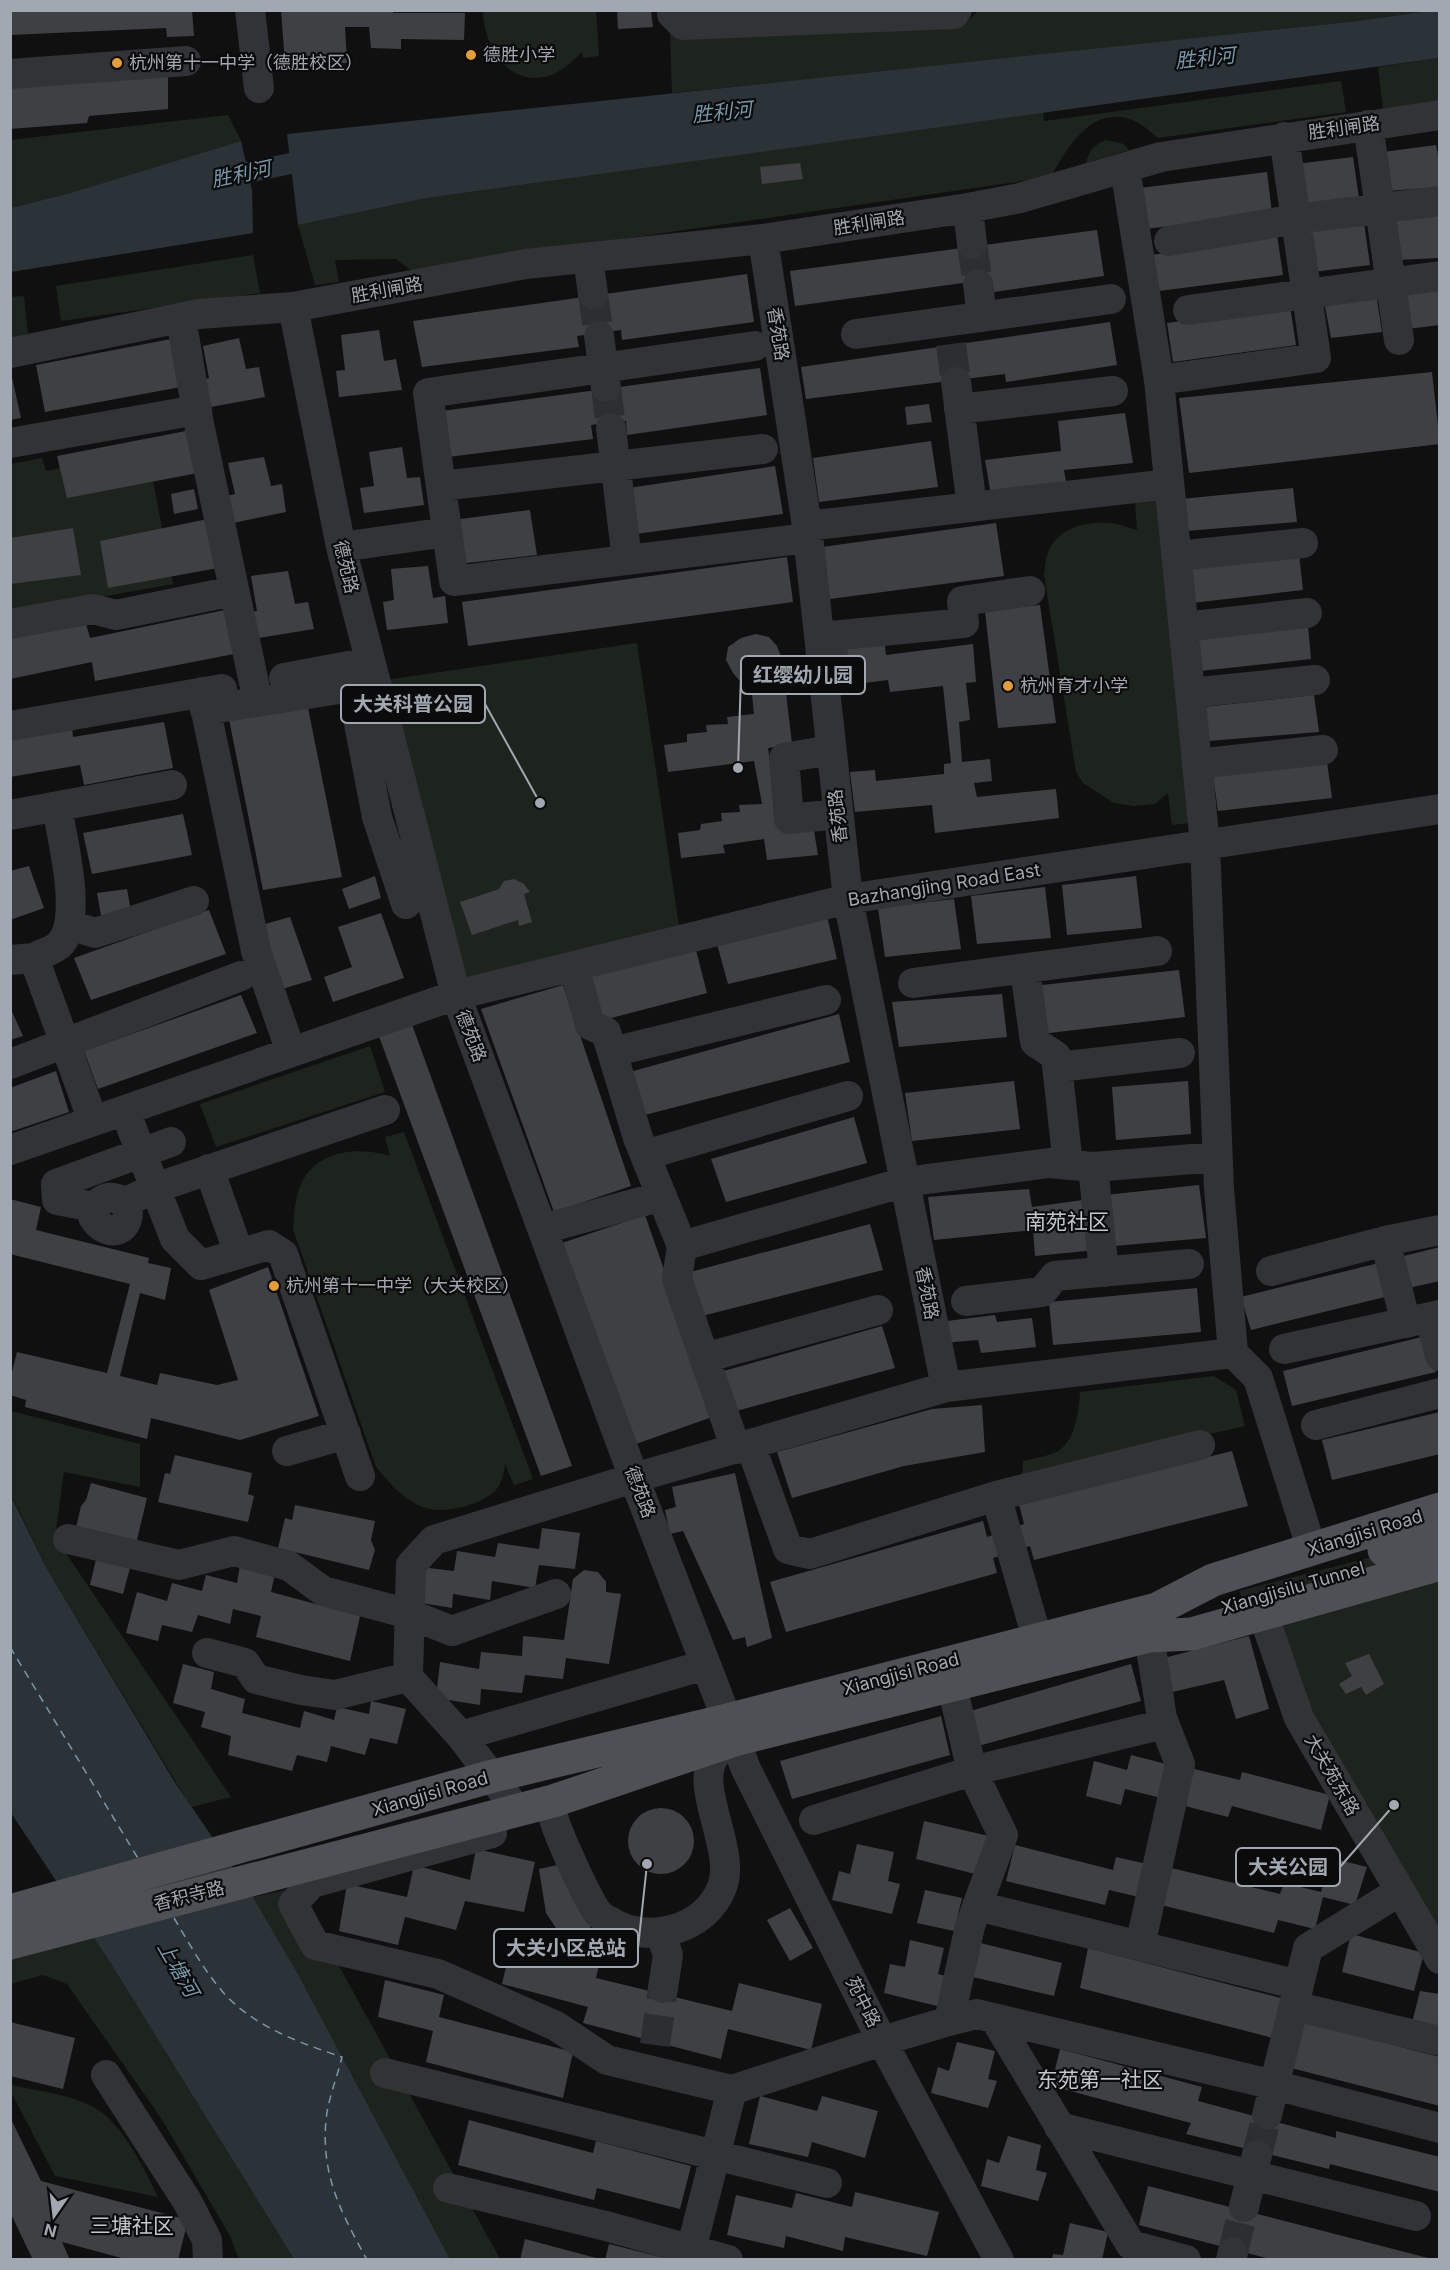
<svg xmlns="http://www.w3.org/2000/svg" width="1450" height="2270" font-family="Inter,'Noto Sans SC',sans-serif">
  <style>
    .green { fill: #1d241d }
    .water { fill: #2b3339 }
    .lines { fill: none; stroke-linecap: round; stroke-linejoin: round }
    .canal { stroke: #2b3339; stroke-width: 21 }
    .ferry { stroke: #7a98ab; stroke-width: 1.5; stroke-dasharray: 8 6; stroke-linecap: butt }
    .building { fill: #3f4044 }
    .minor-tunnel { stroke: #2d2e31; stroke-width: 30; stroke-dasharray: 30 15; stroke-linecap: butt }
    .minor { stroke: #313336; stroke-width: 30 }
    .major { stroke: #4e5055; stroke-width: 33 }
    .poi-dot { fill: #e69d34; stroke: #0b0b0c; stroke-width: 2 }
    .labels { text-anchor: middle; stroke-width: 4.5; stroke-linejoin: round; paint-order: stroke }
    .poi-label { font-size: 18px; fill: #a2a8b1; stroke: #0b0b0c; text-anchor: start }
    .street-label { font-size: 18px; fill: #a2a8b1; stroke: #0b0b0c }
    .water-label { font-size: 20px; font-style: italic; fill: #7a98ab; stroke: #0b0b0c }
    .quarter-label { font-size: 21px; fill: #c3c7ce; stroke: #0b0b0c }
    .leader { fill: none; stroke: #a2a8b1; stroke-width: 2 }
    .callout-dot { fill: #a2a8b1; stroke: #0b0b0c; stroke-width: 2 }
    .callout { fill: #0b0b0c; stroke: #a2a8b1; stroke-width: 2 }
    .callout-label { font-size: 20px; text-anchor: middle; font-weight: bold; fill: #a2a8b1 }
  </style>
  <rect width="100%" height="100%" fill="#101011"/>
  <path class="green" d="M979,10L1428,11L1358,21L927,68L672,93L670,34L966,23Z
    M483,11H596L599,56L583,58L582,52C572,61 562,72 548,76C507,87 484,45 483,11Z
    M1439,58V101L1383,109L1378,67Z
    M1341,81L1346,112L1158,138C1151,133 1143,124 1135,121C1093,103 1068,146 1051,177L573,246L413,272L396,259L335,260L339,282L315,285L298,225L427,198L1043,112L1044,121Z
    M228,115L241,141L70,193L11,208L10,140Z
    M1106,140L1124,144L1129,150L1086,163C1089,150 1094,145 1106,140Z
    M253,255L260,293L61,321L56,286Z
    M24,296L28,334L11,338L10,297Z
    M147,451L173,584L11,613V464L42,458L46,471Z
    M1157,497L1191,823L1172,825L1168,793L1155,804L1134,806L1114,803L1083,783L1076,772L1044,575C1045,569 1045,562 1047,556C1054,529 1084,521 1109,523C1118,523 1128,528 1137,530L1135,501Z
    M637,643L679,926L465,978L386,680Z
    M370,1046L385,1092L216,1147L200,1104Z
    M404,1132L533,1479L514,1485L505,1464C504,1472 502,1483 496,1490C482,1505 445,1514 426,1508C405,1502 390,1483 376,1467L293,1229C294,1214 295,1198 301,1184C316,1150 359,1146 390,1156L385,1137Z
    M1214,1376L1236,1390L1245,1426L1022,1477L1023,1461C1034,1458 1046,1457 1056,1452C1075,1444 1079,1410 1080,1392Z
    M11,1411L140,1444V1487L64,1472L55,1537L231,1797L191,1807L47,1569L11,1494Z
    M1439,1540V1959L1299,1718L1239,1591Z
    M295,1888L305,1904L500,2259H450L299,1976L253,1897Z
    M94,1936L108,1959L294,2259H239L230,2236L161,2118L67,1984L43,1975L11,1984V1959Z
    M11,2085C38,2091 70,2094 95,2108C122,2123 145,2170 158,2197L55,2176L11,2092Z"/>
  <path class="water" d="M1428,11H1439V58L427,198L298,225L287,134L1358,21Z
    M241,141L252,190L253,233L11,272V208L70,193Z
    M10,1494L47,1569L174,1781L253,1897L299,1976L450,2259H294L108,1959L11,1813Z"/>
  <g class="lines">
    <path class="canal" d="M219,178L318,158"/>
    <path class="ferry" d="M10,1647L139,1860
      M174,1918C189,1943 203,1969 222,1991C252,2026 300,2043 342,2057C337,2078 328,2099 326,2120C321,2176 341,2212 367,2260"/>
  </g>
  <path class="building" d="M10,10H192L194,36L167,37L166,28L10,35Z
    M281,10H393V13H465L464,40L401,39V49L371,48L369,27H345L347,63L285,64Z
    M617,10H651L653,27L618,29Z
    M168,71V109L89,116L87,123L10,129V86Z
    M1436,145L1440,166V187L1388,191L1383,152Z
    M1353,157L1359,198L1303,204L1296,164Z
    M800,163L803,179L762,184L760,167Z
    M1267,172L1272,213L1146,229L1140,188Z
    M1440,212V258L1397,260L1392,216Z
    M1364,223L1370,265L1312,272L1306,229Z
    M1097,230L1104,276L994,292L992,279L795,306L790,271Z
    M1277,235L1283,275L1159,291L1152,255Z
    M747,274L754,322L622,340L621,330L577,336L579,347L422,367L413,321Z
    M1440,286V325L1407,329L1402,290Z
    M1376,294L1382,332L1331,338L1324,301Z
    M1290,306L1296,345L1173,362L1167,323Z
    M1110,322L1117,365L1006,382L1005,374L806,399L801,367Z
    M379,330L384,361L396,359L402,390L339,397L336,371L345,370L341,335Z
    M239,338L246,369L259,367L265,397L205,408L199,381L209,378L203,346Z
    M171,339L181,387L45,412L36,365Z
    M10,368L21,418L10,420Z
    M760,368L767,415L627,435L626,421L591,425L593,439L440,458L435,412Z
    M1432,372L1440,444L1189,473L1179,398Z
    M929,404L932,422L907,425L905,407Z
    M1125,413L1133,463L1064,470L1067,487L991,495L985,460L1061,451L1058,421Z
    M191,430L198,473L67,498L57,456Z
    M931,441L938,487L819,502L813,458Z
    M402,447L407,478L420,477L424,505L364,513L360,488L374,486L369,452Z
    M264,457L271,486L282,484L286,512L228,524L223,497L235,494L228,463Z
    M775,466L783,514L636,534L629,488Z
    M1293,488L1297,522L1186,531L1181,499Z
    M194,489L198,509L174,514L171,494Z
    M530,510L537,555L458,564L453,520Z
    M208,519L218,568L108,588L100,541Z
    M996,523L1004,576L830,599L822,547Z
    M73,528L81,575L10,584V538Z
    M1299,554L1303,590L1192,603L1188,568Z
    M787,557L793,602L468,646L462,602Z
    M428,566L433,598L445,596L448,623L387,630L383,602L394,600L391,569Z
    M288,571L295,604L308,602L314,629L253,639L247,613L257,611L251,576Z
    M1040,605L1056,723L998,728L985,611Z
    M225,610L234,654L95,681L92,662L10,679V633L85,620L90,638Z
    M1308,626L1311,659L1200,671L1197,638Z
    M756,634L769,637L777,646L782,659L792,744L768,748L779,828L813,824L818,855L767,860L764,839L723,845L725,853L681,858L678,833L700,830L701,824L722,821L721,813L740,812L739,805L762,804L754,761L668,772L664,745L687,742V734L707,732L706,725L728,724L727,717L754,714L751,684L739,680L733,673L726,660L728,647L741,638Z
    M884,638L886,655L973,644L976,682L966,683L970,720L959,722L962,762L990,759L992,781L974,783L977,797L1056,789L1059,818L935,833L932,805L855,812L850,772L875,770L876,781L944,774V764L951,763L943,686L890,692L888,680L840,686L835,646Z
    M1314,695L1319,732L1209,741L1204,707Z
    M306,698L342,877L263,890L228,714Z
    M164,722L173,768L84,785L80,765L10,777V737L72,725L73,737Z
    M1327,762L1332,798L1218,811L1213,776Z
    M183,814L192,855L92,874L83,833Z
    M29,866L44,908L10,920V871Z
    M375,876L381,898L349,909L342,889Z
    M1136,876L1142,928L1067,935L1062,885Z
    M514,879L524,884L530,892L524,894L532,922L519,926L518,920L472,935L460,902L499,889L504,881Z
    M1045,887L1051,938L977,944L971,896Z
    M127,889L132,917L102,921L97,893Z
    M954,899L961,949L885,957L878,908Z
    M209,910L226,954L91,1000L74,958Z
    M381,913L404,978L333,1002L324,977L352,967L338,927Z
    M827,916L837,959L728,984L717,944Z
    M290,917L312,980L279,990L258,926Z
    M696,950L707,993L596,1022L584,978Z
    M1179,970L1185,1017L1041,1034L1033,986Z
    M563,985L631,1186L554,1212L481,1009Z
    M1002,994L1007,1037L899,1047L892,1002Z
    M241,995L257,1033L98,1089L84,1051Z
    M10,1007L23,1036L10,1040Z
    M839,1014L850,1062L633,1118L619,1075Z
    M410,1019L572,1466L541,1476L377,1031Z
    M56,1071L69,1112L10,1132V1088Z
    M1014,1081L1020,1129L912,1141L905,1093Z
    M1188,1081L1191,1134L1116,1140L1112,1087Z
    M854,1117L867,1163L726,1202L711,1159Z
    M1199,1185L1206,1238L1114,1246L1105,1195Z
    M1029,1189L1032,1207L1090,1199L1096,1250L1035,1256L1033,1230L934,1240L928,1197Z
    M10,1199L41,1207L36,1230L149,1258L148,1263L171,1268L165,1300L140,1293L120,1376L157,1385L160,1373L217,1385L238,1380L209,1290L268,1267L319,1416L240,1440L151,1418L147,1439L25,1407L26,1400L10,1395V1380L17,1352L107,1373L130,1284L10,1254Z
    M645,1215L715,1416L636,1444L562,1243Z
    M870,1224L883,1270L694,1318L683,1274Z
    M1440,1247V1281L1408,1288L1400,1257Z
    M1383,1262L1393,1295L1251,1330L1241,1297Z
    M1197,1288L1201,1332L1053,1345L1049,1302Z
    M995,1315L997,1322L1032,1318L1036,1347L981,1353L978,1340L943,1343L939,1322Z
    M882,1326L895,1368L736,1411L724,1371Z
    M1426,1336L1436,1372L1292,1406L1283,1371Z
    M982,1405L985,1452L904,1466L792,1498L777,1452L932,1409Z
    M1440,1412V1454L1332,1480L1322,1440Z
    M1232,1451L1248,1506L1034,1560L1030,1546L993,1558L997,1573L786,1632L770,1582L983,1521L987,1537L1024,1524L1019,1504Z
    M175,1455L252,1473L248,1494L254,1496L248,1522L158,1502L165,1473L170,1474Z
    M735,1473L772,1638L747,1647L745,1637L733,1640L683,1531L670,1534L665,1510L676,1507L672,1487Z
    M91,1483L147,1498L136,1544L76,1528L81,1506L86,1500Z
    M295,1505L375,1521L371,1540L375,1550L369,1570L278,1548L285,1518L292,1520Z
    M542,1528L580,1533L575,1569L539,1565L535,1588L492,1581L490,1600L453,1594L452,1608L416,1602L420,1567L454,1571L457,1551L495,1557L498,1543L539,1549Z
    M97,1555L131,1564L123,1594L90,1585Z
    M240,1565L275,1574L271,1592L360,1616L350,1661L256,1637L261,1616L233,1609L230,1624L198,1615L192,1632L162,1625L158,1641L126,1633L137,1592L167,1601L172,1583L202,1591L206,1575L237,1583Z
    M584,1570L598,1572L606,1582V1592L621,1594L609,1664L566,1658L563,1679L525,1675L522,1693L481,1689L480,1705L436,1698L440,1662L479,1669L481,1652L522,1656L523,1636L564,1640L573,1579Z
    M1249,1636L1269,1709L1236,1719L1224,1680L1168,1693L1160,1659Z
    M1369,1654L1384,1684L1366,1695L1361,1687L1346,1694L1339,1684L1352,1676L1345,1663Z
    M183,1664L214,1672L211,1689L245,1699L242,1713L300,1728L304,1711L334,1720L337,1707L369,1714L371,1701L406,1709L397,1744L370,1738L365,1755L331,1746L327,1762L297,1755L292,1771L228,1755L231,1736L201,1727L205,1712L173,1703Z
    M1131,1664L1141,1701L978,1746L967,1712Z
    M941,1716L950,1755L792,1799L780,1761Z
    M1131,1755L1170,1765L1161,1798L1125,1789L1121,1805L1086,1796L1094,1761L1127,1770Z
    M1194,1769L1240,1780L1242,1772L1330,1795L1321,1830L1232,1806L1228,1817L1185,1806Z
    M628 1841a33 33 0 1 1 66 0a33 33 0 1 1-66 0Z
    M924,1821L993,1837L983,1876L916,1859Z
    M857,1844L894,1852L888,1881L900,1884L892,1914L832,1900L839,1871L850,1874Z
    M1015,1845L1113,1870L1116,1857L1147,1864L1139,1897L1109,1890L1105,1905L1006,1881Z
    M476,1849L535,1862L524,1912L465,1901L456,1930L405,1917L398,1945L339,1931L347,1884L407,1897L414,1865L470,1880Z
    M1331,1858L1367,1867L1355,1905L1323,1897L1315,1929L1278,1920L1274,1933L1157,1904L1167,1867L1280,1894L1284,1883L1321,1892Z
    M562,1864L591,1921L590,1933L583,1939L558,1931L546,1913L539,1869Z
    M925,1890L962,1898L954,1931L917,1923Z
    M790,1908L813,1948L790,1961L767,1920Z
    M1351,1934L1424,1953L1414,1991L1342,1972Z
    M513,1937L600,1960L596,1978L732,2011L739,1983L822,2004L811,2050L728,2029L721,2059L583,2023L588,2007L502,1984Z
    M910,1940L944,1948L938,1974L950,1977L941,2007L884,1993L890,1964L905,1967Z
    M972,1941L1062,1963L1054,1996L964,1975Z
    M1088,1948L1288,2000L1277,2039L1080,1988Z
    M385,1980L444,1995L439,2017L573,2052L563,2098L426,2062L433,2031L378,2017Z
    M1420,1991L1440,1994V2034L1411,2027Z
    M10,2022L75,2038L63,2089L10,2076Z
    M1304,2022L1440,2057V2106L1291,2068Z
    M957,2042L995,2051L988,2079L997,2081L988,2108L931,2093L938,2067L949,2071Z
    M1060,2049L1202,2087L1198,2101L1336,2138V2131L1440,2157V2192L1330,2164L1329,2169L1186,2134L1191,2123L1051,2086Z
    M760,2096L817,2111L822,2096L878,2111L865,2158L812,2142L808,2157L749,2144Z
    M10,2117L41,2181L188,2220L178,2260H129L62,2242L70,2260H33L10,2212Z
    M469,2120L593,2153L596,2141L691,2166L680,2209L597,2188L594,2200L458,2165Z
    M1008,2136L1041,2145L1036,2170L1047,2173L1038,2201L981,2186L987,2159L999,2163Z
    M1148,2186L1432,2259V2260H1274L1139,2225Z
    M855,2192L939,2212L927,2256L845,2237L843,2251L786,2236L784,2248L727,2235L736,2195L792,2208L796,2193L852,2207Z
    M1070,2223L1108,2232L1102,2260H1052L1053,2254L1063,2255Z
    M525,2239L600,2259V2260H520Z
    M609,2244L669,2259V2260H605Z"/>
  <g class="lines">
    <path class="minor-tunnel" d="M972,244L978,284
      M593,294L599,336
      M951,344L956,382
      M606,387L611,428
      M655,2045L663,1988
      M1257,2155L1267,2115
      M1233,2252L1244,2207"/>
    <path class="minor" d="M250,10L259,88
      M672,10V14L683,25L954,14L957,10
      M10,74L186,61
      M1368,125L1399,340
      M1125,168L1159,380L1205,844L1219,1188L1233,1353L1258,1378L1312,1550
      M968,208L972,244
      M763,239L807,526L848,899L946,1387
      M1169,241L1296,219L1440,201
      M588,258L593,294
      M978,284L982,317
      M293,307L341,547L456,995L634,1478L746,1769L882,2041L999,2260
      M1188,310L1440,276
      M181,318L199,424L254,683
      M856,334L1111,299
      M599,336L606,387
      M755,346L428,393L454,581L808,538
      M10,353L199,314L293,307L526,264L763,239L968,208L1020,198L1161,157L1440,115
      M1159,380L1316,358L1284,137
      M956,382L972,507
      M959,409L1113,391
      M611,428L627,560
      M10,443L197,410
      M441,486L763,449
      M807,526L1169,484
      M341,547L447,532
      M1177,556L1303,543
      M10,624L93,609L116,615L234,591
      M1184,627L1307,613
      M834,667L831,636L964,623L962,601L1030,591
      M284,678L370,662
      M202,692L256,951L291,1052
      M1190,693L1315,680
      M205,710L352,687L377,817L406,904
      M10,726L222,689
      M831,750L784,758L789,819L838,814
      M1197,764L1323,750
      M10,815L172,785
      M70,925L95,933L194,901
      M34,958C41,954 54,950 59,945C84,921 62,838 57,807
      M10,960L34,958L93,1121
      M574,966L590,1025L606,1032L638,1138L682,1246L677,1279L736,1449
      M1025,970L1035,1042L1056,1056L1068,1165
      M913,983L1157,951
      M612,1052L826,1000
      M10,1064L241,976
      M1058,1067L1180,1053
      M125,1111L175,1239L201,1265L269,1245L283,1254L360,1476
      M171,1142L56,1184L57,1200L94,1207C106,1195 112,1196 126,1202L155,1188L385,1110
      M10,1150L456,995L848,899L1440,809
      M645,1155L848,1096
      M1093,1167L1104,1272
      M209,1169L239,1254
      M94,1207L93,1217C108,1241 135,1231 126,1202
      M543,1229L662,1196
      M1385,1241L1440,1230
      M682,1246L905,1182L1049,1163L1093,1167L1217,1157
      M1271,1271L1385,1241L1406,1323
      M966,1301L1042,1292L1055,1276L1189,1264
      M1430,1318L1440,1356
      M1284,1349L1440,1315
      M704,1358L878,1310
      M1316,1425L1440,1393
      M750,1444L788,1549L810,1554L996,1496L1200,1445
      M287,1451L346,1434
      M996,1496L1037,1638
      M68,1539L179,1565L234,1551L289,1566L323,1591L409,1614L452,1631L556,1594
      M1263,1614L1299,1718L1440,1959
      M207,1653L245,1663L256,1679L301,1690L335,1695L408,1677
      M461,1736L705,1665
      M553,1801C553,1806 552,1811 553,1815C555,1828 590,1906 599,1914C602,1917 607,1920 611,1922C648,1945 706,1930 722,1887C737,1850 691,1784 716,1754C720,1748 728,1744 734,1740
      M517,1810L461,1736L408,1677L411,1565L434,1540L634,1478L946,1387L1233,1353
      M814,1820L972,1771L1164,1724
      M492,1833L312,1883L293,1904L315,1945L438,1974L556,2026L607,2060L732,2090L882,2041L949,2021L977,2014L1274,2085L1440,2128
      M977,1906L1299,1985
      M660,1932L668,1955L663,1988
      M1140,1946L1180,1764L1162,1718L1149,1636
      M1294,2006L1440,2041
      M995,2019L1131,2245L1186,2260
      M949,2021L970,1926L1003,1835L972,1771L952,1686
      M385,2073L827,2183
      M106,2075L187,2201L207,2240L208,2260
      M1267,2115L1308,1948L1400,1891
      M1059,2127L1416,2216
      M448,2188L606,2226L728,2260
      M1244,2207L1257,2155
      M691,2250L732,2090
      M1231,2260L1233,2252"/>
    <path class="major" d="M1384,1550L1440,1534
      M10,1911L493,1776L727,1720L1157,1609L1213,1580L1440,1509
      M10,1943L553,1801L734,1740L1149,1636L1192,1634L1440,1564"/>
  </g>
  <g class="poi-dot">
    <circle cx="471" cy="55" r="6"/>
    <circle cx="117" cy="63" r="6"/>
    <circle cx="1008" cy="686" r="6"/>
    <circle cx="274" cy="1286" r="6"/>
  </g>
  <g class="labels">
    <g class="poi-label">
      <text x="483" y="61">德胜小学</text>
      <text x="129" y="69">杭州第十一中学（德胜校区）</text>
      <text x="1020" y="692">杭州育才小学</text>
      <text x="286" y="1292">杭州第十一中学（大关校区）</text>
    </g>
    <g class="street-label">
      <text transform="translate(1344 128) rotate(-8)" y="6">胜利闸路</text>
      <text transform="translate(869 223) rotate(-9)" y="6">胜利闸路</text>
      <text transform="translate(387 290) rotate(-10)" y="6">胜利闸路</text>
      <text transform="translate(778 334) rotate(81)" y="6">香苑路</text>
      <text transform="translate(346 567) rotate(77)" y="6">德苑路</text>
      <text transform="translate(838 816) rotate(-96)" y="6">香苑路</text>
      <text transform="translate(944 885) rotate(-9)" y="6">Bazhangjing Road East</text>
      <text transform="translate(471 1036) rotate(69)" y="6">德苑路</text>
      <text transform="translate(927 1293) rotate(79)" y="6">香苑路</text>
      <text transform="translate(640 1492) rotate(69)" y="6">德苑路</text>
      <text transform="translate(1365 1533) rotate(-17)" y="6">Xiangjisi Road</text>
      <text transform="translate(1293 1588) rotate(-16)" y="6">Xiangjisilu Tunnel</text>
      <text transform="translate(901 1674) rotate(-15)" y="6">Xiangjisi Road</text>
      <text transform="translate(1332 1775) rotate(60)" y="6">大关苑东路</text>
      <text transform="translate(430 1794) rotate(-16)" y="6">Xiangjisi Road</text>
      <text transform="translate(189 1896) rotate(-14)" y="6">香积寺路</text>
      <text transform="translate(863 2002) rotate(63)" y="6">苑中路</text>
    </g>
    <g class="water-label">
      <text transform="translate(1205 58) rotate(-6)" y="7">胜利河</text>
      <text transform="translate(722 112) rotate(-6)" y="7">胜利河</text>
      <text transform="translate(241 174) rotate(-12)" y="7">胜利河</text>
      <text transform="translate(178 1969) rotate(60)" y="7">上塘河</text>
    </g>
    <g class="quarter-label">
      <text x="1067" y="1229">南苑社区</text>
      <text x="1100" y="2087">东苑第一社区</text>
      <text x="132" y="2233">三塘社区</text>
    </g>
  </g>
  <path class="leader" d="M738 768L741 675M540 803L485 704M1394 1805L1340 1867M647 1864L638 1948"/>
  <g class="callout-dot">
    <circle cx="738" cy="768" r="6"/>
    <circle cx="540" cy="803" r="6"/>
    <circle cx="1394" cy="1805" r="6"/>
    <circle cx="647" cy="1864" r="6"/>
  </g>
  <g class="callout">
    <rect x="741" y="656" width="124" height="38" rx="6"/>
    <rect x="341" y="685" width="144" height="38" rx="6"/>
    <rect x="1236" y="1848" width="104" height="38" rx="6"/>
    <rect x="494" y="1929" width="144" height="38" rx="6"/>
  </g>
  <g class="callout-label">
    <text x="803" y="682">红缨幼儿园</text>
    <text x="413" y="711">大关科普公园</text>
    <text x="1288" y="1874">大关公园</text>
    <text x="566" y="1955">大关小区总站</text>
  </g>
  <rect width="1450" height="2270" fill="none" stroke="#a2a8b1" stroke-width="24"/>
  <g transform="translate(54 2216) rotate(194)" stroke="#0b0b0c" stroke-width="4.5" paint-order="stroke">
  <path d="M0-4.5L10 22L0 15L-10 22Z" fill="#a2a8b1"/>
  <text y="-9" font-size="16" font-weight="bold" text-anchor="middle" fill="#a2a8b1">N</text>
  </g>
</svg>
